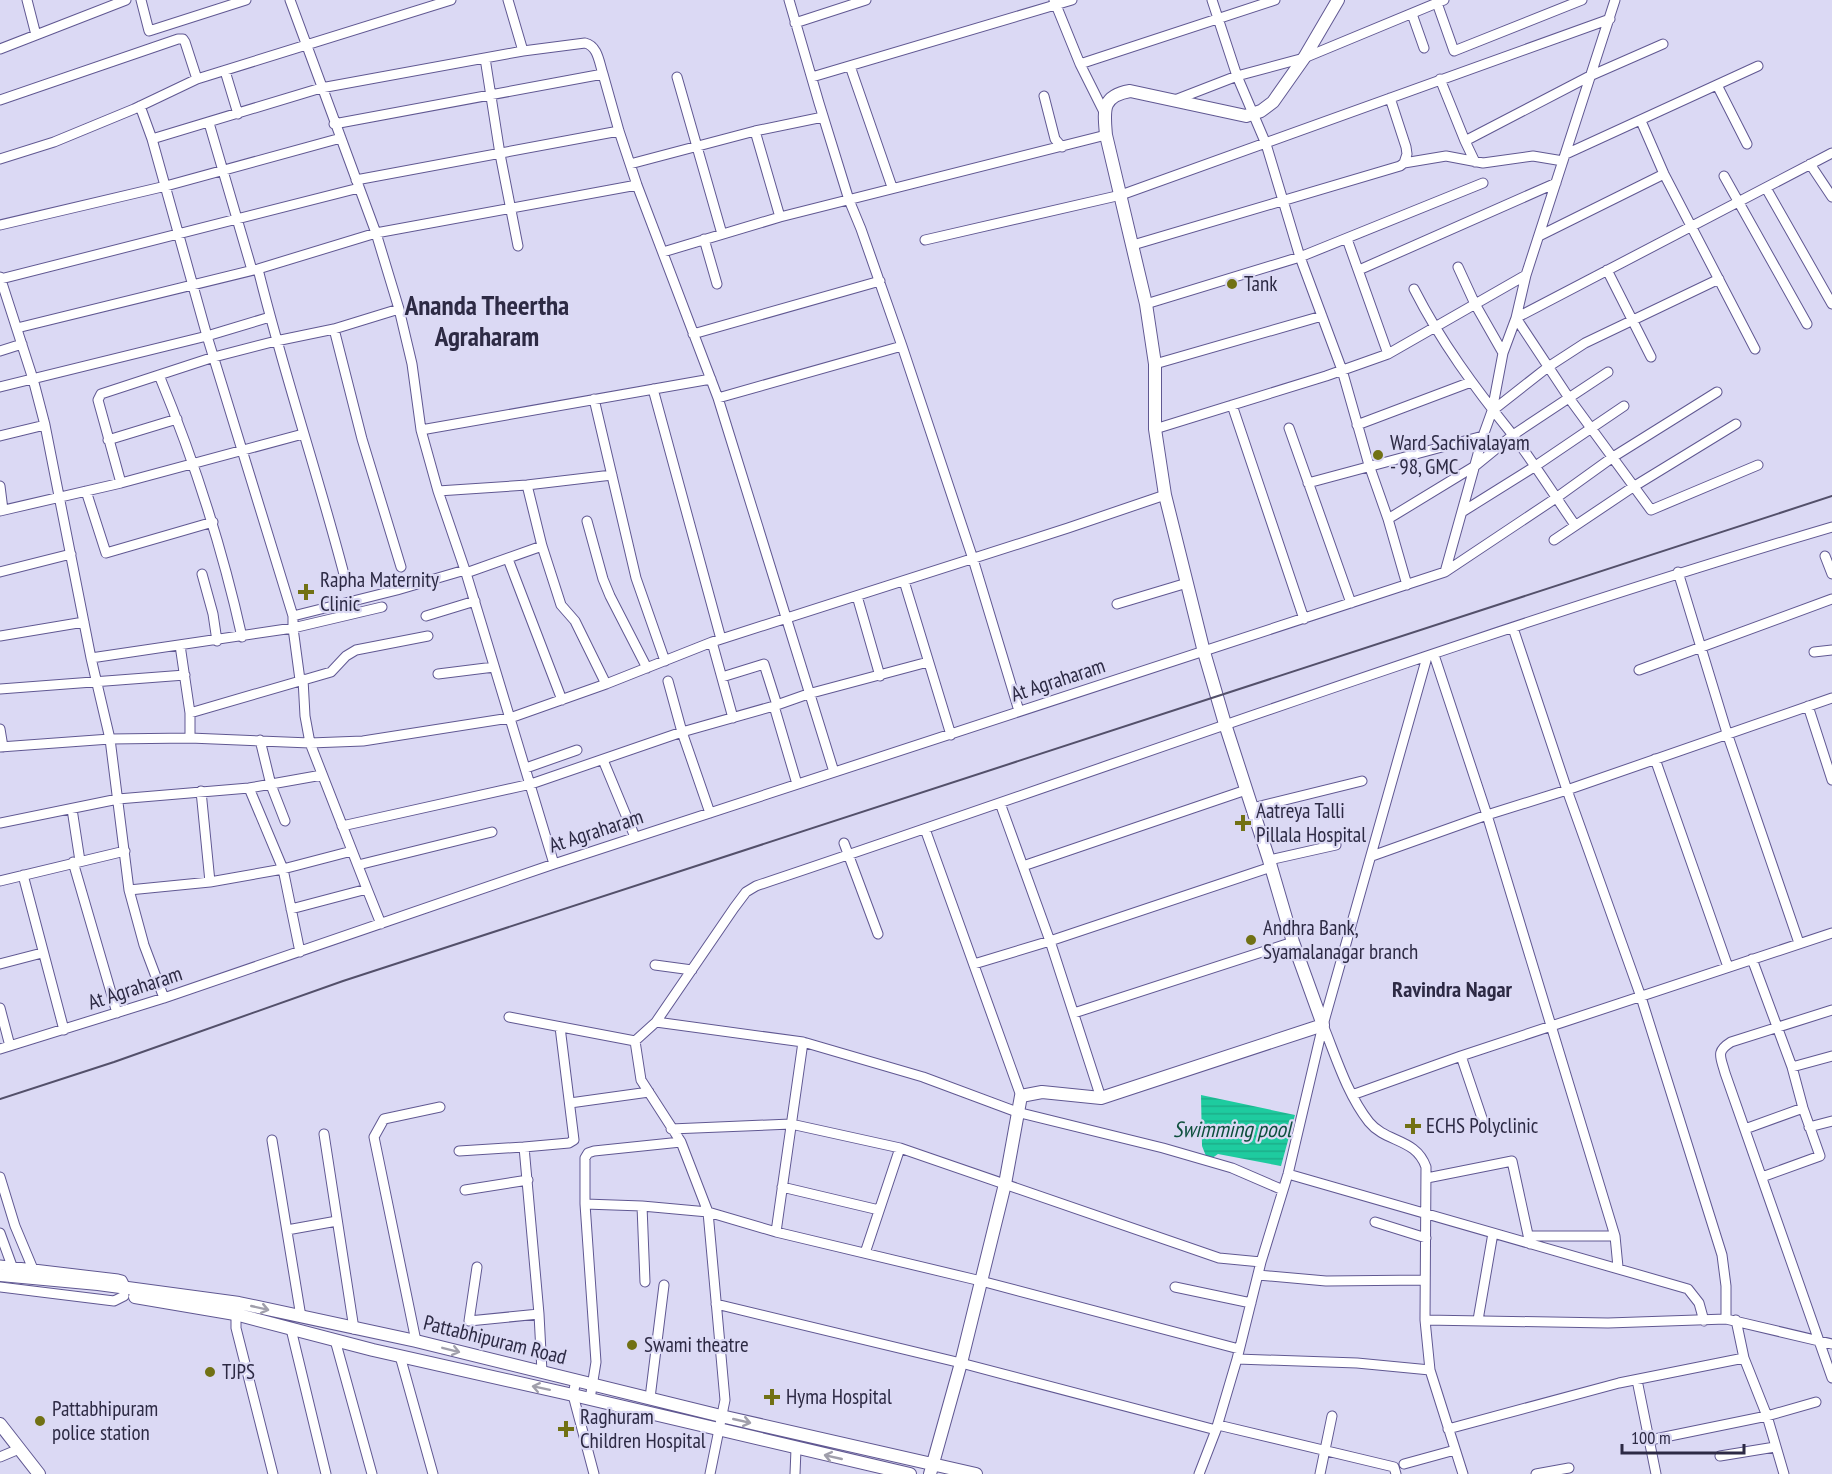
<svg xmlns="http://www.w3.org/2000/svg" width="1832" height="1474" font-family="'PT Sans Narrow',sans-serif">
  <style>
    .water { fill: url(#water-rules) }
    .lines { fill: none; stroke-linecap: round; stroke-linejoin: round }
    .minor-casing { stroke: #605892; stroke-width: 11 }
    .tertiary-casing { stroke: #605892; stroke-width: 14 }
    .minor { stroke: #fff; stroke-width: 9 }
    .tertiary { stroke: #fff; stroke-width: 12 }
    .rail { stroke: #53506a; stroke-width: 2 }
    .oneway { stroke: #a09fab }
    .poi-dot { fill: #717114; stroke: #dbd9f4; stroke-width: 2 }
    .labels { text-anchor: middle; stroke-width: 4.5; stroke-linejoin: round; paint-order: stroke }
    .poi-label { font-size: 21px; fill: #2d2a44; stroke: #dbd9f4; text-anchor: start }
    .street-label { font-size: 21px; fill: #2d2a44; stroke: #dbd9f4 }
    .neighbourhood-label { font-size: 22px; font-weight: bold; fill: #2d2a44; stroke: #dbd9f4 }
    .water-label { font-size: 22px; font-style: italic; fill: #0e4f3d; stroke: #dbd9f4 }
    .district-label { font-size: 27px; font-weight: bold; fill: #2d2a44; stroke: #dbd9f4 }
  </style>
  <defs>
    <pattern id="water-rules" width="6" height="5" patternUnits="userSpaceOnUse" patternTransform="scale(1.5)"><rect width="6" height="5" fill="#1ecb9f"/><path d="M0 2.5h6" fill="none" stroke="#1cae8a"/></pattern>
  </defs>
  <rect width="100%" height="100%" fill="#dbd9f4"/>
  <path class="water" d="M1201,1095L1295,1115L1281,1166L1218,1154L1208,1161L1202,1146Z"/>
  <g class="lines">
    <defs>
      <path id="minor" d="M27,0L36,35
        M141,0L149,31L246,0
        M290,0L376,233L399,309L412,364L421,430L438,491L466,573L554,864
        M789,0L819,103L849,200L861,229L902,346L973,559L1019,711
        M1054,0L1080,64L1104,112
        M1212,0L1237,76L1266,144L1300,257L1342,370L1369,465L1388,519L1407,585
        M1437,3L1454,51L1582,0
        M1412,14L1424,48
        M795,23L866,0
        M0,49L126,0
        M523,51L585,43C598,46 599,62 603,74
        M485,58L500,154L518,246
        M1080,64L1275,0
        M850,66L892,187
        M225,71L238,114
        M677,77L722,234
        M812,77L1072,0
        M1440,79L1465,141L1590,76L1663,44
        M1717,85L1747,144
        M1044,96L1055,139L1062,147
        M1390,98L1406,147L1407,154L1404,163
        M0,100L178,39H183L185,42L197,79
        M1175,100L1237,76L1304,58L1444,0
        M140,106L152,139
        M1641,121L1664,174L1755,349
        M209,123L252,270
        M334,124L603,74L619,131L637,185L718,398L834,772
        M755,131L780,217
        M1465,141L1475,162
        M1566,154L1758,66
        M0,159L54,142L134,109L197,79L451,0
        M630,164L755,131L823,117
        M1810,164L1832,197
        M1724,176L1807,324
        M356,180L619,131
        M1766,188L1832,304
        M0,225L166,186L341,138
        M1539,236L1664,174
        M704,239L717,284
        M1347,239L1388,354
        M925,240L1121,195L1610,19
        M1133,245L1400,166L1404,163L1446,156L1483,163L1533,156L1563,161
        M663,252L780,217L1106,135
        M1458,267L1475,304L1503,353
        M258,269C284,375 319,477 346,582
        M1359,270L1556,183
        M1607,270L1651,357
        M0,277L33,379L45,425L91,658L110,739L129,890L144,945L164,998
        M1,279L359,188
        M1414,289C1441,342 1475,388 1512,434C1534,463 1554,495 1575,525
        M1146,304L1300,257L1483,183
        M17,328L258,269L376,233L637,185
        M334,329L362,439L401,567
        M693,334L880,281
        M0,351L22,344
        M1155,364L1322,316
        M159,375C194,460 222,547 242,637
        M0,387L207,336L270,317
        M653,389L721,639
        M718,398L902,346
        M594,399L636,578L665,661
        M1232,405L1304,619
        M1492,411L1548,367L1585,343L1719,279
        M1357,425L1471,382
        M1289,428L1351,603
        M1155,429L1326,376L1388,354L1526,275
        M421,430L711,379
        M0,436L45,425
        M108,440L177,419
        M1758,465L1651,510L1569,398L1516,318L1832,153
        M121,483L98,400L101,394L214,357L276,341L334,329L399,309
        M1308,483L1483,436
        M527,485L542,546L561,605L575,621L606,684
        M0,486L3,510
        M86,491L106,553L213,522
        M438,491L527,485L612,475
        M0,511L121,483L303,434
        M1462,512L1534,467L1624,406
        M1388,519L1475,466L1513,435L1608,372
        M587,521L603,579L610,596L647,668
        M1554,540L1633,487L1736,424
        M1825,556L1832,574
        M508,559L562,700
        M0,572L71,554
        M1445,572L1556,498L1613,457L1717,392
        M1678,572L1727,733L1799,943
        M466,573L542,546
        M202,574L213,614L217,641
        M904,581L951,735
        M857,596L880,676
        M1117,604L1187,583
        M293,616L397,590L465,570
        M426,616L475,601
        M1513,628L1567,790L1641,997L1722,1255L1726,1286V1319
        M0,636L84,622
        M712,642L733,718
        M180,645L190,713V738
        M1814,652L1832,650
        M1434,655L1487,815L1615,1236L1618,1267
        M91,658L293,628L382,607
        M1639,670L1832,599
        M438,674L494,667
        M722,677L764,664L777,705
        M300,680L293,628V616L207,336L152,139L321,88L523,51L508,0
        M668,681L682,732L710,813
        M0,689L185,675
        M774,706L797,784
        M1808,706L1832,780
        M190,713L331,672L346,656L356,650L428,636
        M0,729L3,747
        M260,740L271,785L285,821
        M0,747L110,739L190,738L310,743L363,741L510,718L606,684L712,642L1068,528L1165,495
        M1655,759L1728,967
        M603,760L635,837
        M526,768L577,750
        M249,788L283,869L300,952
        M201,791L210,882
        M1000,803L1050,941L1101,1098
        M1252,808L1362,781
        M72,809L80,861
        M0,823L118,799L249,788L322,775
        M342,826L531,784L682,732L774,706L808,694L928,662
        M925,829L1021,1096
        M844,843L878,934
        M1372,856L1487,815L1567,790L1832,698
        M1269,860L1336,845
        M73,862L117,1013
        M358,865L492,832
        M1023,866L1246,790
        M23,875L64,1030
        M0,881L125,851
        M367,889L381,924
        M129,890L210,882L283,869L352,851
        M291,909L367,889L310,743L305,716L303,679
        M1752,959L1792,1067L1803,1108L1820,1156L1762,1177
        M0,964L42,953
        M974,964L1050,941L1271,867
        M655,965L692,970
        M0,1008L10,1046
        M1832,1010L1731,1042C1715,1052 1721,1057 1725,1073L1832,1378
        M1074,1013L1293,942
        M509,1017L635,1041L656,1022L734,908L746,892L756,886C1115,766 1469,634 1832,527
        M656,1022L803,1042L923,1077L1017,1112L1163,1148L1232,1168L1283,1190
        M1323,1025C1336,1057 1347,1094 1369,1122C1386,1143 1416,1138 1426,1167L1425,1320L1430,1370L1463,1474
        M635,1041L641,1080L681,1142L708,1212L725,1400L710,1474
        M0,1049L164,998L554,864L1445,572L1483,436L1492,411L1503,353L1516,318L1526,275L1615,0
        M1461,1056L1485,1127
        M1792,1067L1832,1056
        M1352,1095L1461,1056L1832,933
        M570,1103L649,1092
        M1809,1127L1832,1121
        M671,1129L791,1124L900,1148L1219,1258L1261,1262
        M1745,1129L1803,1108
        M324,1134L354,1329
        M272,1140L301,1317
        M459,1151L524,1147
        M1288,1174L1688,1289L1699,1303L1704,1321
        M0,1177L15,1226L33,1269
        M1427,1178L1512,1161L1530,1244
        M782,1187L879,1210
        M465,1190L528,1180
        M585,1204L642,1206L708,1212L776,1232L981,1281L1239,1349
        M642,1206L645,1282
        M1375,1222L1426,1238
        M287,1230L337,1221
        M776,1232L803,1042
        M0,1233L12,1266
        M1529,1236H1615
        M865,1253L900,1148
        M0,1265L118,1279L122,1280L126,1288
        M477,1267L469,1321L539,1314
        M1258,1275L1326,1281L1425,1280
        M0,1287L114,1301L124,1296
        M1175,1287L1251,1303
        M716,1304L961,1363L1216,1430
        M236,1310V1328L273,1474
        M1425,1320L1608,1323L1726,1319L1832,1344
        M1478,1320L1493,1233
        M1736,1320L1744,1358L1767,1416L1784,1474
        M291,1329L326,1474
        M335,1340L372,1474
        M416,1341L374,1137L384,1119L440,1107
        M400,1356L433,1474
        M1237,1359L1357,1363L1430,1370
        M542,1372L539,1314L524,1147L569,1143L574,1140L560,1027
        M576,1380L573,1395L594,1474
        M1637,1380L1656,1474
        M650,1398L664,1285
        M590,1399L596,1362L585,1204V1158L588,1153L594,1151L681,1142
        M1218,1425L1394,1467L1396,1474
        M1448,1429L1619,1383L1744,1358
        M1650,1440L1767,1416L1816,1402
        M1720,1456L1775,1447
        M0,1457L19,1449
        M1404,1464L1455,1450
        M795,1474L796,1449
        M1199,1474L1216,1430L1237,1359L1261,1262L1288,1174L1323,1025L1427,657
        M1320,1474L1332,1416
        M1536,1474L1569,1468"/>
      <path id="tertiary" d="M0,1275L98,1284L239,1303L416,1341L721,1416L976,1474
        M135,1297L235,1314L373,1350L573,1395L910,1474
        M0,1424L39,1474
        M930,1474L961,1363L1005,1184L1021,1096L1042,1092L1101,1098L1323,1025L1293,942L1269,860L1225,724L1204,652L1165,495L1155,429V364L1146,304L1106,135C1104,111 1101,96 1130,91L1246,116L1261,111L1273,102L1304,58L1338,0"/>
    </defs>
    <use href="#minor" class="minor-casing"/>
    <use href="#tertiary" class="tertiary-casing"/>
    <use href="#minor" class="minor"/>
    <use href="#tertiary" class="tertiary"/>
    <path class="rail" d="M0,1099L114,1062L343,981L1832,496"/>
  </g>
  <defs><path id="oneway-shaft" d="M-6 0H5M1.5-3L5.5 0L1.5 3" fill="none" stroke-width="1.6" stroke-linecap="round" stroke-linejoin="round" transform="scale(1.5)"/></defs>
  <g class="oneway">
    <use href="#oneway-shaft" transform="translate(260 1308) rotate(13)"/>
    <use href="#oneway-shaft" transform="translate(451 1350) rotate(14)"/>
    <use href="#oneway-shaft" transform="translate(541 1388) rotate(-168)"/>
    <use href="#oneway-shaft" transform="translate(742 1421) rotate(13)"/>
    <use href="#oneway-shaft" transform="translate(833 1457) rotate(-167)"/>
  </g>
  <g class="poi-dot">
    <circle cx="1232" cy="284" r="6"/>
    <circle cx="1378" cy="455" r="6"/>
    <path d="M303 583h6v6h6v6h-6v6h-6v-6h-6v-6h6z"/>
    <path d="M1240 814h6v6h6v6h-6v6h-6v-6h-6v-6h6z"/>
    <circle cx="1251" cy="940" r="6"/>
    <path d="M1410 1117h6v6h6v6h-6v6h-6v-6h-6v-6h6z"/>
    <circle cx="632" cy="1345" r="6"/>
    <circle cx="210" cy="1372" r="6"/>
    <path d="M769 1388h6v6h6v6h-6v6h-6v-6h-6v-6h6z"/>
    <circle cx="40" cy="1421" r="6"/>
    <path d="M563 1420h6v6h6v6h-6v6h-6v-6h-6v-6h6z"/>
  </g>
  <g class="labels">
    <g class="poi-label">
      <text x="1244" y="291">Tank</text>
      <text x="1390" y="450">Ward Sachivalayam<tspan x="1390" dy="24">- 98, GMC</tspan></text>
      <text x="320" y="587">Rapha Maternity<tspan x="320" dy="24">Clinic</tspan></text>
      <text x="1256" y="818">Aatreya Talli<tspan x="1256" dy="24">Pillala Hospital</tspan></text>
      <text x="1263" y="935">Andhra Bank,<tspan x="1263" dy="24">Syamalanagar branch</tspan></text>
      <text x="1426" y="1133">ECHS Polyclinic</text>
      <text x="644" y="1352">Swami theatre</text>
      <text x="222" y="1379">TJPS</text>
      <text x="786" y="1404">Hyma Hospital</text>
      <text x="52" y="1416">Pattabhipuram<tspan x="52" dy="24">police station</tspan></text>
      <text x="580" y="1424">Raghuram<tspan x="580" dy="24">Children Hospital</tspan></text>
    </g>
    <g class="street-label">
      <text transform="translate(1058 680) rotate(-18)" y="7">At Agraharam</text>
      <text transform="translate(596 831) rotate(-18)" y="7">At Agraharam</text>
      <text transform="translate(135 988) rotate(-18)" y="7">At Agraharam</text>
      <text transform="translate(495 1340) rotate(14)" y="7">Pattabhipuram Road</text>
    </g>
    <g class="neighbourhood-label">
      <text x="1452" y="997">Ravindra Nagar</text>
    </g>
    <g class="water-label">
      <text x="1232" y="1137">Swimming pool</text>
    </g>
    <g class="district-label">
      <text x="487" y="315">Ananda Theertha<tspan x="487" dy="31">Agraharam</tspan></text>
    </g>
  </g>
  <path d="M1622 1444v9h122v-9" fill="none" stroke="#2d2a44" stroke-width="3"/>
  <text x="1631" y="1444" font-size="18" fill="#2d2a44" stroke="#dbd9f4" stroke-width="4.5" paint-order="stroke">100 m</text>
</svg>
